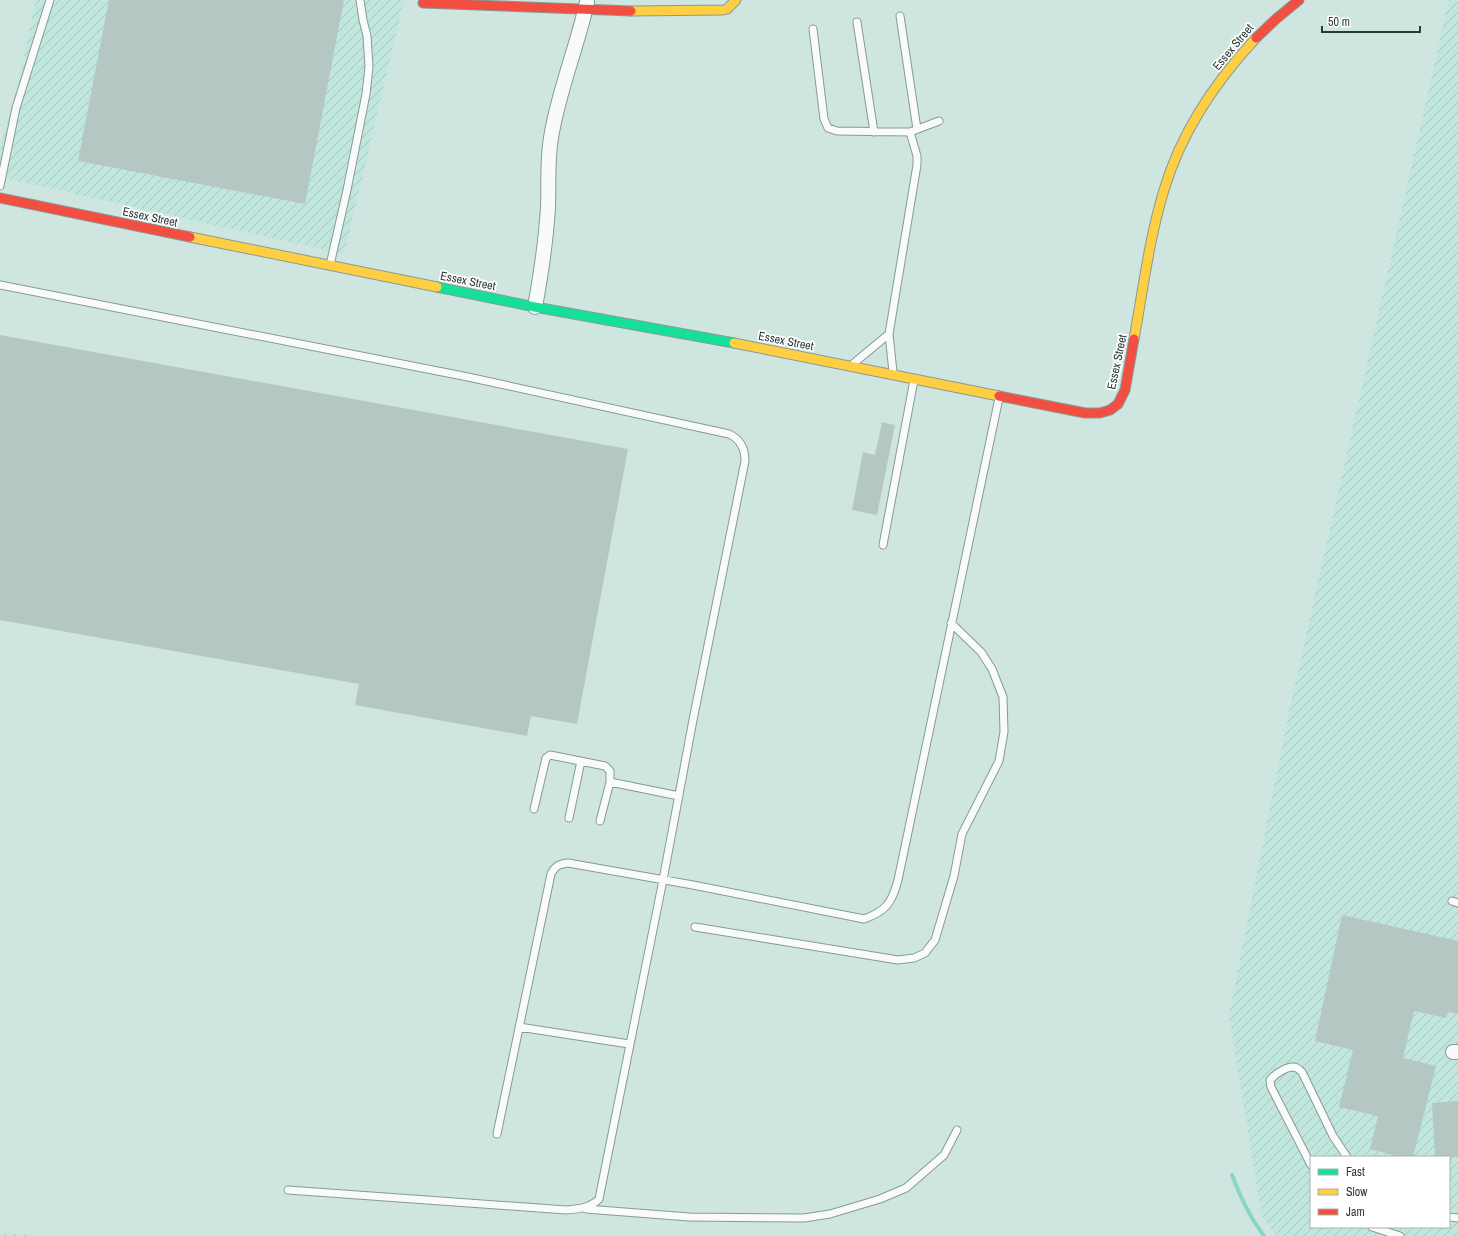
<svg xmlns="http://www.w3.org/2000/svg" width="1458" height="1236" font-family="'Archivo Narrow',sans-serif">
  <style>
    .industrial { fill: url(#industrial-furrows); fill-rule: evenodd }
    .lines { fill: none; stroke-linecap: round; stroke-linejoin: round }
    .stream { stroke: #89d6c9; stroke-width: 4 }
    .building { fill: #b5c7c3 }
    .lane-casing { stroke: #889a96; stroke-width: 9 }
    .street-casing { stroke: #889a96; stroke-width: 16 }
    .fast-casing { stroke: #889a96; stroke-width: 11 }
    .slow-casing { stroke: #889a96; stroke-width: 11 }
    .jam-casing { stroke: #889a96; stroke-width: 11 }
    .lane { stroke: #f8fbfa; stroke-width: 7 }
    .street { stroke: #f8fbfa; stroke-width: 14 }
    .fast { stroke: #16e098; stroke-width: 9 }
    .slow { stroke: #ffcf43; stroke-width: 9 }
    .jam { stroke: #f24e42; stroke-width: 9 }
    .labels { text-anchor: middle; stroke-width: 3.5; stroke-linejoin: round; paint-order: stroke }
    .street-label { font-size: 12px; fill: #2a3a37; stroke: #fff }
  </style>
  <defs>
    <pattern id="industrial-furrows" width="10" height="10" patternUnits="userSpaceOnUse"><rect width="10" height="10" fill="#c0e6de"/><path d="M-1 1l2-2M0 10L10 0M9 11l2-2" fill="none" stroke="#a5c6bf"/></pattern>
  </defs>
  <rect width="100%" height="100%" fill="#cee5e0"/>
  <path class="industrial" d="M36,0H404L344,254L0,177V148L18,84Z
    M1449,0H1458V1236H1276L1262,1216L1229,1016L1288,716ZM1311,1157H1449V1227H1311Z
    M0,1233L41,1236H0Z"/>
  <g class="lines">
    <path class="stream" d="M1232,1175C1241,1198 1249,1216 1264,1236"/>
  </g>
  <path class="building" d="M109,0H344L305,204L78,161Z
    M0,335L628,449L577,724L531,716L527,736L355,705L359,684L0,620Z
    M882,422L895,425L877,515L852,510L863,452L875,455Z
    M1342,915L1458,941V1014L1448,1012L1446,1018L1414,1011L1403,1058L1436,1066L1413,1157H1400L1370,1149L1378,1116L1339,1107L1353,1050L1315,1041Z
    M1458,1101V1157H1435L1432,1103Z"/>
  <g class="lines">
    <defs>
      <path id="lane" d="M900,16L917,129
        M857,22L874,132
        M813,29L824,119L828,128L837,131L910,132L939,121
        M0,186L16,108L50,0
        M330,265L347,190L366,94L369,67L367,36L363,20L360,0
        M0,285L468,377L729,434C740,439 745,449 745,461L693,720L663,880L599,1199C590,1208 579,1209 566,1210L288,1190
        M854,363L889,334
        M893,372L889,334L917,165V156L910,132
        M883,545L914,380
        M534,809L546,758L550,755L605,766L610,771V782
        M569,818L581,761
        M600,821L610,782L679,796
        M1452,901L1458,903
        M695,927L898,960L914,958L925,953L935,940L954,876L962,834L999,761L1004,732L1003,697L992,669L981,652L951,623
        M519,1027L629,1044
        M497,1134L551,874C555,866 559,864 568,863L693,885L864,919C886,911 892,903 898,880L999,398
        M1311,1165L1271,1087L1270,1080C1275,1074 1289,1064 1297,1068C1299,1069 1300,1071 1302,1072L1333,1136L1347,1157
        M586,1209L689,1217L804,1218L830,1214L880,1199L906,1188L944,1155L957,1130
        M1449,1217L1458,1218
        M1372,1227L1400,1236"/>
      <path id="street" d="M535,307C541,274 546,241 548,207C549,184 547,161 551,138C558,92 577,48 587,2
        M1453,1052H1458"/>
      <path id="fast" d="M437,287L535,307L734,343"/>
      <path id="slow" d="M631,11L723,10L727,9L736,0
        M190,237L437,287
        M1134,339C1143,290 1149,239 1164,190C1181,133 1215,82 1256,38
        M734,343L999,396"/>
      <path id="jam" d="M423,3L631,11
        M1256,38L1276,19L1299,0
        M0,198L190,237
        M999,396L1085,413H1100L1110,410L1118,404L1125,390L1134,339"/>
    </defs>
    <use href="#lane" class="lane-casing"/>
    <use href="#street" class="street-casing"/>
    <use href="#fast" class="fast-casing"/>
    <use href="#slow" class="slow-casing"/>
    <use href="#jam" class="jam-casing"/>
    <use href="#lane" class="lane"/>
    <use href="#street" class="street"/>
    <use href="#fast" class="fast"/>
    <use href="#slow" class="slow"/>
    <use href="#jam" class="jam"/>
  </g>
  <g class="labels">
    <g class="street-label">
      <text transform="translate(1233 47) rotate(-50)" y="4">Essex Street</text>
      <text transform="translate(150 217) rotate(12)" y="4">Essex Street</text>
      <text transform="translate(468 281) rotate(11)" y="4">Essex Street</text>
      <text transform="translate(786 341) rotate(11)" y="4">Essex Street</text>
      <text transform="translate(1117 362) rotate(-78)" y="4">Essex Street</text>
    </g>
  </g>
  <rect x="1310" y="1156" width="140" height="72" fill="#ffffff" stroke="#aab0af"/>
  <rect x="1318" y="1169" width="20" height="6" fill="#16e098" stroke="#aab0af"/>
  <text x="1346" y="1176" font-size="12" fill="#2a3a37">Fast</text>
  <rect x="1318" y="1189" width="20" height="6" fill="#ffcf43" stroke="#aab0af"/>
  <text x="1346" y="1196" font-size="12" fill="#2a3a37">Slow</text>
  <rect x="1318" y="1209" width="20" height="6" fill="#f24e42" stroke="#aab0af"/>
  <text x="1346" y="1216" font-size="12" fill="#2a3a37">Jam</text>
  <path d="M1322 26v6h98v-6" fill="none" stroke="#2a3a37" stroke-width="2"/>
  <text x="1328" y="26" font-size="12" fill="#2a3a37" stroke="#ffffff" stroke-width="3" paint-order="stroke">50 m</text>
</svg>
